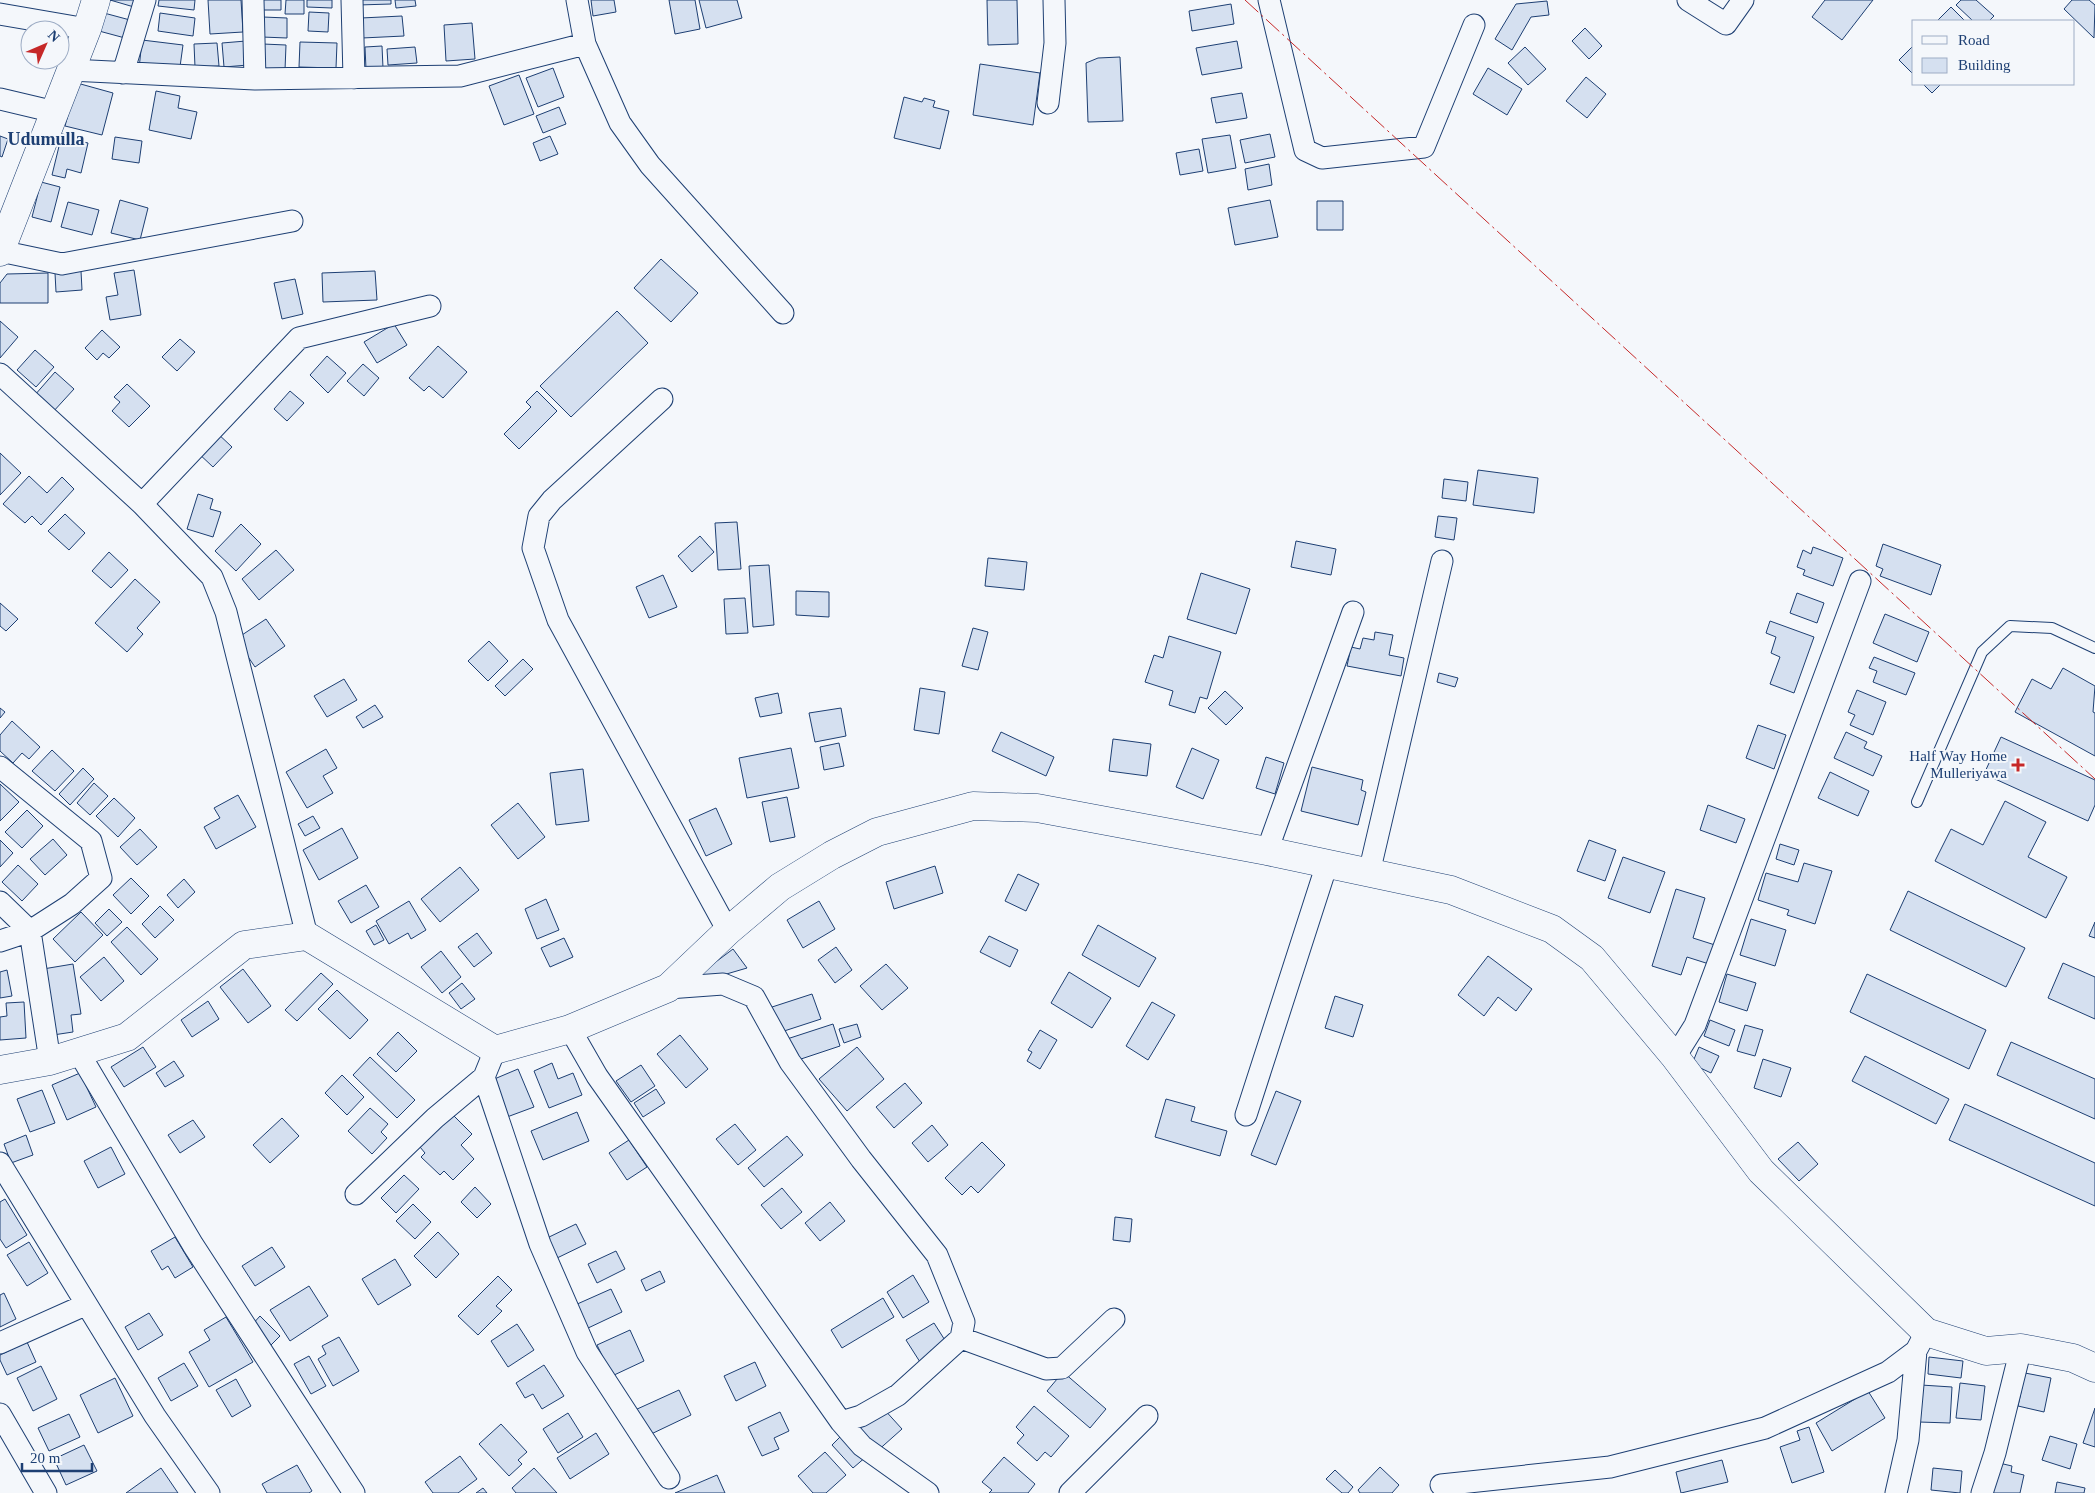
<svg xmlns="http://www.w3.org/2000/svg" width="2095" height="1493" font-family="Georgia,serif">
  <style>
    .building { fill: #d5e0f0; stroke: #1d3f73 }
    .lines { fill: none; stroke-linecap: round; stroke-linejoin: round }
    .lane-casing { stroke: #1d3f73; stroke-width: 12 }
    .street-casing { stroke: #1d3f73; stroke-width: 23 }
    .secondary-casing { stroke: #1d3f73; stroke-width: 29 }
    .lane { stroke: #f4f7fb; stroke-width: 10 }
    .street { stroke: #f4f7fb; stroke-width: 21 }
    .secondary { stroke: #f4f7fb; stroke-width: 28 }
    .power { stroke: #c62828; stroke-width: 1; stroke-dasharray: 18 4 2.5 4; stroke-linecap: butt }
    .poi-dot { fill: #c62828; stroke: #f4f7fb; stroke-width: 2 }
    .labels { text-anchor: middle; stroke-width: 4; stroke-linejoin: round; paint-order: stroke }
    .poi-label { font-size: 15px; fill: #1d3f73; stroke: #f4f7fb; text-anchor: end }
    .quarter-label { font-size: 18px; font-weight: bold; fill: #1d3f73; stroke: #f4f7fb }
  </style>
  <rect width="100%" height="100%" fill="#f4f7fb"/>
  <path class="building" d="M110,0H136L134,7Z
    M159,0H195L194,10L158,6Z
    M208,0H241L243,32L210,34Z
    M263,0H281V10H262Z
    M286,0H304V14H285Z
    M307,0H332V8L307,7Z
    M358,0H391V4L358,5Z
    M395,0H415L416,6L396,8Z
    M591,0H614L616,12L593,16Z
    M669,0H695L700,29L675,34Z
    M699,0H737L742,18L706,28Z
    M987,0H1017L1018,44L988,45Z
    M1825,0H1873L1842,40L1812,17Z
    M1961,0H1976L1994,16L1989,21H1973L1956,5Z
    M2072,0H2089L2095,5L2094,38L2064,9Z
    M1547,1L1549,15L1531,17L1512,50L1495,39L1516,4Z
    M1231,4L1234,24L1192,31L1189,11Z
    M1951,7L1965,21H1937Z
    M309,12L329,13L328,32L308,31Z
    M104,13L130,20L125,38L99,31Z
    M160,13L195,18L193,36L158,31Z
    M402,16L404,36L362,38L361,18Z
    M263,17L287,18V38L262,37Z
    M472,23L475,59L446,61L444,25Z
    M1585,28L1602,46L1589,59L1572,41Z
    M142,40L183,45L179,74L139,69Z
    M246,41L248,65L224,67L222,43Z
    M1237,41L1242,68L1202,75L1196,48Z
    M300,42L337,43L336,68L299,67Z
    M217,43L219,66L195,67L194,44Z
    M263,44L286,45L285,70H263Z
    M1914,45V75L1899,60Z
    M382,46L383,68L366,69L365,47Z
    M415,47L417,63L388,65L387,49Z
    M1525,47L1546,69L1528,85L1508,63Z
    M1120,57L1123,121L1088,122L1086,63L1098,58Z
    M980,64L1040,73L1033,125L973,115Z
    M553,68L564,97L538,107L526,78Z
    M1488,68L1522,89L1507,115L1473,94Z
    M519,75L534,114L504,125L489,86Z
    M1586,77L1606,94L1587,118L1566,101Z
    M77,83L113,93L102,135L65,126Z
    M1923,84H1941L1932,93Z
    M156,91L180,96L178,108L197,112L191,139L149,130Z
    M1242,93L1247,118L1216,123L1211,98Z
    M904,97L922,102L924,98L935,101L933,107L949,111L940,149L894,138Z
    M559,107L566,124L543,133L536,116Z
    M62,134L75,137V140L88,143L81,173L67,169L65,178L52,175Z
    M1270,134L1275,157L1245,163L1240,140Z
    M1230,135L1236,168L1208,173L1202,139Z
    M0,136L8,139L2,157L0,156Z
    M550,136L558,154L540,161L533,143Z
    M115,137L142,141L139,163L112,159Z
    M1199,149L1203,171L1180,175L1176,153Z
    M1269,164L1272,185L1248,190L1245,169Z
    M41,182L60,187L51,222L32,217Z
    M120,200L148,208L140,240L111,233Z
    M1270,200L1278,237L1235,245L1228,208Z
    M1317,201H1343V230H1317Z
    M68,202L99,210L92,235L61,227Z
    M661,259L698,293L671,322L634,288Z
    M134,270L141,315L110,320L106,297L118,295L114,273Z
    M81,271L82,290L56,292L55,273Z
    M375,271L377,300L323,302L322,273Z
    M48,273V303H0V283L7,274Z
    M295,279L303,314L282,319L274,283Z
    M617,311L648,343L571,417L540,386Z
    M0,321L18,337L0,358Z
    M394,324L407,345L377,363L364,342Z
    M102,330L120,347L109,358L103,353L97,360L85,348Z
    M180,339L195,352L177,371L162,357Z
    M438,346L467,372L443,398L429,386L424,391L409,378Z
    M35,350L54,367L36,387L17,370Z
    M327,356L346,373L328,393L310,375Z
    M363,364L379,378L364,396L347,381Z
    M55,372L74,389L52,413L34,396Z
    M127,384L150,406L129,427L112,411L120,402L114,397Z
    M290,391L304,403L287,421L274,409Z
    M537,391L557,411L519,449L504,434L531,407L526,402Z
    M215,431L232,447L213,467L196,451Z
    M0,453L21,473L0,495Z
    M1478,470L1538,478L1534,513L1473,505Z
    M29,476L47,493L62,477L74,489L41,525L32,516L25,523L3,504Z
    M1444,479L1468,482L1466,501L1442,498Z
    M198,494L213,499L210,509L221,512L213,537L187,529Z
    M65,514L85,533L69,550L48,531Z
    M1438,516L1457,518L1454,540L1435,537Z
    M737,522L741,569L718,570L715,523Z
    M241,524L261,544L236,571L215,551Z
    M700,536L714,552L692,572L678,556Z
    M1296,541L1336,549L1331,575L1291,567Z
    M1883,544L1941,565L1931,595L1880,576L1883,569L1876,566Z
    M1813,547L1843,558L1833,586L1803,575L1805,570L1797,567L1803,550L1811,554Z
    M276,550L294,570L259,600L242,579Z
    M109,552L128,570L111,588L92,571Z
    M988,558L1027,562L1024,590L985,586Z
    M769,565L774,625L753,627L749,566Z
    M1201,573L1250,589L1236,634L1187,619Z
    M663,575L677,607L649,618L636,587Z
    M135,579L160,602L137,628L143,634L127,652L95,623Z
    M796,591L829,592V617L796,615Z
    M1797,593L1824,603L1817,623L1790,613Z
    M745,598L748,633L726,634L724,599Z
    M0,603L18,619L6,631L0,626Z
    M1885,614L1929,632L1917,662L1873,643Z
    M266,619L285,646L255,667L236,639Z
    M1770,621L1814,637L1794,693L1770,684L1780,657L1771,653L1776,637L1766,633Z
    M973,628L988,632L978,670L962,666Z
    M1375,632L1393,635L1389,655L1404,658L1401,676L1347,666L1351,647L1360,649L1363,638L1374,640Z
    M1169,636L1221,652L1207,699L1200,697L1195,713L1169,705L1173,691L1145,682L1154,655L1163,658Z
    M489,641L508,661L488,681L468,661Z
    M1874,657L1915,673L1906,695L1873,682L1877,671L1869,668Z
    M523,659L533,669L505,696L495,686Z
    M2063,668L2095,686L2093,712L2095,713V756L2015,712L2032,679L2051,689Z
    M1439,673L1458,678L1455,687L1437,682Z
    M344,679L357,700L327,717L314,696Z
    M920,688L945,692L939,734L914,730Z
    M1857,690L1886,702L1873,735L1850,725L1855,715L1848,712Z
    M1225,691L1243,708L1226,725L1208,708Z
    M778,693L782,713L760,717L755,698Z
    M375,705L383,717L363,728L356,717Z
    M0,708L5,712L0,718Z
    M841,708L846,736L815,742L809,713Z
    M12,721L40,747L29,759L22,753L13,763L0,751V735Z
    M1758,725L1786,735L1774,769L1746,758Z
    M1001,732L1054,757L1046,776L992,751Z
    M1846,732L1867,742L1864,748L1882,756L1873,776L1834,758Z
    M2001,737L2095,780V805L2088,821L1984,774Z
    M1113,739L1151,744L1147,776L1109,771Z
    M839,743L844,766L824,770L820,747Z
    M791,748L799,788L747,798L739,758Z
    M1192,748L1219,760L1203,799L1176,787Z
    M326,749L337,768L323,776L333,793L307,808L286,772Z
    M52,750L74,771L55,791L32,771Z
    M1266,757L1284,763L1275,794L1256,788Z
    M1312,767L1363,780L1361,790L1366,792L1358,825L1301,811Z
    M83,768L94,779L70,805L59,794Z
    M583,769L589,821L556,825L550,773Z
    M1830,772L1869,791L1858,816L1818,798Z
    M94,783L108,796L90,815L77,803Z
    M0,784L19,802L0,821Z
    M238,795L256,827L216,849L204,827L220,818L214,808Z
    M787,797L795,837L770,842L762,802Z
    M114,798L135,818L118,837L96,816Z
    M2005,801L2046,822L2028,857L2067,877L2046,918L1935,861L1951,829L1983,845Z
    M518,803L545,837L518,859L491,825Z
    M1708,805L1745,819L1736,843L1700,830Z
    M716,808L732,844L706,856L689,820Z
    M27,810L43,826L22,848L5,832Z
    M313,816L320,828L305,836L298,824Z
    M342,828L358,858L319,880L303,850Z
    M140,829L157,847L137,865L120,847Z
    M53,839L67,855L45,875L30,859Z
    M0,840L13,853L0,867Z
    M1589,840L1616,850L1605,881L1577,871Z
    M1780,844L1799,850L1794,865L1776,859Z
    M1623,857L1665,872L1650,913L1608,898Z
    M1804,863L1832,871L1815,924L1787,915L1789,910L1758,900L1766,873L1798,882Z
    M18,865L38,884L22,901L2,882Z
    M935,866L943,893L894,909L886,882Z
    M460,867L479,890L440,922L421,899Z
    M1018,874L1039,884L1026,911L1005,901Z
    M131,878L149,896L131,914L113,895Z
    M184,879L195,892L178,908L167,895Z
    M366,885L379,907L351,923L338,901Z
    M1676,889L1705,898L1693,938L1715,945L1709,964L1687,957L1681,975L1652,966Z
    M1908,891L2025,948L2006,987L1890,930Z
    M546,899L559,930L537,939L525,909Z
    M409,901L426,930L411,939L408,933L389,944L376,921Z
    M819,901L835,929L803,948L787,920Z
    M160,906L174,920L155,938L142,924Z
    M109,909L122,922L107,936L95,923Z
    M81,912L103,935L75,962L53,939Z
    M1751,919L1786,930L1775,966L1740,955Z
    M2095,922V938L2089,936Z
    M376,925L384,940L374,945L366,931Z
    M1098,925L1156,958L1139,987L1082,955Z
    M127,927L158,959L141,975L111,942Z
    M477,933L492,953L474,967L458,947Z
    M989,936L1018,950L1010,967L980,952Z
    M564,938L573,957L550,967L541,948Z
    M836,947L852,970L835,983L818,960Z
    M733,949L747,968L706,980L701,973Z
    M441,951L461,977L442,993L421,967Z
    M1488,956L1532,989L1516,1011L1498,997L1484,1016L1458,995Z
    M104,957L124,981L101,1001L80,977Z
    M2063,963L2095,977V1019L2048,998Z
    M73,964L81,1014L71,1015L73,1032L53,1035L43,969Z
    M886,964L908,988L882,1010L860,986Z
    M243,969L271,1006L248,1023L220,987Z
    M7,970L12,996L0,998V972Z
    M1069,972L1111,998L1092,1028L1051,1003Z
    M321,973L333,984L297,1021L285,1010Z
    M1727,974L1756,983L1747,1011L1719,1002Z
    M1867,974L1986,1030L1969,1069L1850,1012Z
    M462,983L475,999L461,1009L449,993Z
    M337,990L368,1020L350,1039L318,1009Z
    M812,994L821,1019L778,1033L769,1008Z
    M1335,996L1363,1005L1353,1037L1325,1028Z
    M208,1001L219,1019L192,1037L181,1020Z
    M24,1002L26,1038L0,1040V1017L7,1016L6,1003Z
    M1152,1002L1175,1015L1148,1060L1126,1046Z
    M1710,1020L1735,1030L1729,1046L1704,1036Z
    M833,1024L840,1046L795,1061L787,1039Z
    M857,1024L861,1037L844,1043L839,1029Z
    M1745,1025L1763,1030L1755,1056L1737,1051Z
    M1040,1030L1057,1040L1040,1069L1027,1061L1032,1052L1028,1050Z
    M398,1032L417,1051L396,1072L377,1054Z
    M680,1035L708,1069L686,1088L657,1054Z
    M2011,1042L2095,1079V1119L1997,1075Z
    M143,1047L156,1067L124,1087L111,1067Z
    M857,1047L884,1079L847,1111L819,1079Z
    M1699,1047L1719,1056L1711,1073L1692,1064Z
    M1865,1056L1949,1099L1936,1124L1852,1081Z
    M370,1057L415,1100L397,1118L353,1075Z
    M1763,1059L1791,1068L1781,1097L1754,1088Z
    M174,1061L184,1076L165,1087L156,1073Z
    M552,1063L558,1079L573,1073L582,1095L549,1108L534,1071Z
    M641,1065L655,1086L631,1102L616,1081Z
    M518,1069L534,1107L507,1117L492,1080Z
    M80,1073L96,1107L67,1120L52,1085Z
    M342,1075L364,1097L347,1115L325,1093Z
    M905,1083L922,1103L894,1128L876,1107Z
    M656,1089L665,1103L643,1117L634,1103Z
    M42,1090L55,1123L30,1132L17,1099Z
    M1276,1091L1301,1101L1276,1165L1251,1155Z
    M1166,1099L1195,1107L1191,1121L1227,1131L1220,1156L1155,1137Z
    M1965,1104L2095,1163V1206L1949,1140Z
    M370,1108L388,1124L381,1132L387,1138L372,1154L348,1131Z
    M577,1112L589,1141L543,1160L531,1131Z
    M453,1115L472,1134L461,1145L474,1159L453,1180L444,1171L440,1175L421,1157L425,1153L420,1147Z
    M282,1118L299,1136L270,1163L253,1145Z
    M193,1120L205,1137L180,1153L168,1135Z
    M735,1124L756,1150L738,1165L716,1139Z
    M932,1125L948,1145L928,1162L912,1143Z
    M26,1135L33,1155L11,1163L4,1144Z
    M787,1136L803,1155L764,1187L748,1168Z
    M629,1140L647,1167L627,1180L609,1153Z
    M982,1142L1005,1165L978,1193L971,1186L962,1195L945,1178Z
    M1798,1142L1818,1164L1799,1181L1778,1159Z
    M111,1147L125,1174L98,1188L84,1161Z
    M404,1175L419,1189L396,1213L381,1198Z
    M475,1187L491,1204L477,1218L461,1202Z
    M782,1188L802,1212L781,1229L761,1205Z
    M5,1199L27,1235L6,1248L0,1239V1202Z
    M830,1202L845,1221L820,1241L805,1223Z
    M413,1204L431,1222L415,1239L396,1221Z
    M1115,1217L1132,1219L1130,1242L1113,1240Z
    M576,1224L586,1244L555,1259L545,1239Z
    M438,1232L459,1254L436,1278L414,1256Z
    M175,1237L193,1267L175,1278L168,1266L162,1270L151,1251Z
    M29,1242L48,1273L27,1286L7,1255Z
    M272,1247L285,1267L255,1286L242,1266Z
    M616,1251L625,1269L597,1283L588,1264Z
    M395,1259L411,1285L378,1305L362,1279Z
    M660,1271L665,1282L646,1291L641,1280Z
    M913,1275L929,1302L903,1318L887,1292Z
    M498,1276L512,1290L496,1306L502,1311L478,1335L458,1316Z
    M309,1286L328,1316L290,1341L270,1310Z
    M611,1289L622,1312L586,1329L575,1305Z
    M4,1293L16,1319L0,1327V1295Z
    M883,1298L894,1317L842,1348L831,1330Z
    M149,1313L163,1335L138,1350L125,1327Z
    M260,1316L280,1336L270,1346L251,1326Z
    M226,1317L253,1362L209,1387L189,1352L210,1340L204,1330Z
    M934,1323L948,1345L920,1362L906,1340Z
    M517,1324L534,1350L508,1367L491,1341Z
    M630,1330L644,1361L612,1376L597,1345Z
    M339,1337L359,1371L333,1386L318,1359L326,1354L322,1346Z
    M27,1342L36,1362L7,1375L0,1360V1355Z
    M309,1356L326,1386L311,1394L294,1364Z
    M1929,1357L1963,1361L1961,1378L1928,1374Z
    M755,1362L766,1386L736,1401L724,1376Z
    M184,1363L198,1386L171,1401L158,1378Z
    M544,1365L564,1396L542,1409L533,1394L525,1398L516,1383Z
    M41,1366L57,1399L33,1411L17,1378Z
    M1063,1372L1106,1409L1090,1428L1047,1391Z
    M2025,1373L2051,1378L2044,1412L2018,1406Z
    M115,1378L133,1416L98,1433L80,1395Z
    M236,1379L251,1406L232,1417L216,1390Z
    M1960,1383L1985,1386L1981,1420L1956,1418Z
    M1921,1385L1952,1387L1950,1423L1919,1422Z
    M679,1390L691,1415L647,1436L635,1410Z
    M1868,1391L1885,1418L1832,1451L1816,1423Z
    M1034,1406L1069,1436L1051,1457L1045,1452L1037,1461L1017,1443L1024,1435L1016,1427Z
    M882,1407L902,1429L875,1453L856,1431Z
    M2095,1408V1447L2083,1443Z
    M780,1412L789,1431L774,1438L779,1449L762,1456L748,1427Z
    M568,1413L583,1437L558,1453L543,1429Z
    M69,1414L80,1437L49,1451L38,1428Z
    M501,1424L527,1452L518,1460L522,1464L509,1476L479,1444Z
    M1809,1427L1824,1472L1792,1483L1780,1447L1800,1440L1797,1431Z
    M845,1432L867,1456L853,1468L832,1445Z
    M596,1433L609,1454L570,1479L557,1458Z
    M2050,1436L2077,1444L2070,1469L2042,1460Z
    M84,1445L97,1471L66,1485L54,1459Z
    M825,1452L846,1475L826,1493H813L798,1476Z
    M460,1456L477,1479L458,1493H433L425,1482Z
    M1004,1457L1035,1484L1028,1493H989L992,1490L982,1482Z
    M1722,1460L1728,1482L1681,1493L1676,1472Z
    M1999,1463L2012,1466L2011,1472L2024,1475L2020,1493H1993Z
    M297,1465L312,1491L309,1493H267L262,1484Z
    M1380,1467L1399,1485L1392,1493H1360L1358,1490Z
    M161,1468L178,1493H126Z
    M534,1468L557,1493H516L512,1488Z
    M1933,1468L1962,1471L1960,1493L1931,1490Z
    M1335,1470L1353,1487L1348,1493H1342L1326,1479Z
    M717,1475L725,1493H675Z
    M2057,1482L2085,1488L2084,1493H2055Z
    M483,1488L487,1493H476Z"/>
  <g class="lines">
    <defs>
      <path id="lane" d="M1917,802L1982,652L2010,626L2052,628L2095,648"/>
      <path id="street" d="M253,0L255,79
        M352,0L354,78
        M577,0L585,44L620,123L650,165L783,313
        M1269,0L1305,150L1322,158L1424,147L1474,25
        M1688,0L1726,24L1743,0
        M0,14L87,29
        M70,70L255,79L460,76L585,44
        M123,73L145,0
        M0,99L55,112
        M1048,103L1055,43L1054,0
        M0,251L62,264L292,221
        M0,374L142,504L212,577L226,612L307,936
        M662,399L552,500L539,516L533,548L558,620L728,931
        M142,504L299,338L430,306
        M0,767L91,841L101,878L72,904L30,931L0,941
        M1267,851L1353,612
        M1369,873L1442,561
        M0,902L30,931L50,1061
        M668,988L723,984L754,997L790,1062L861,1159L937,1255L964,1322L961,1338L898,1395L861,1416L841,1422
        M570,1029L597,1076L841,1422L862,1446L928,1493
        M495,1050L484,1077L540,1244L587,1352L669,1478
        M79,1053L193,1245L354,1493
        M1675,1057L1695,1025L1860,581
        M1246,1115L1327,864
        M0,1163L155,1416L209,1493
        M356,1194L435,1118L484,1077
        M961,1338L1046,1369L1062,1368L1114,1319
        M0,1343L85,1305
        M0,1414L46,1493
        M1441,1485L1610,1467L1765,1428L1888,1372L1916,1351L1926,1332
        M1070,1493L1147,1416
        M1896,1493L1908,1440L1916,1351
        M1982,1493L1995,1453L2021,1348"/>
      <path id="secondary" d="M0,252L87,29L96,0
        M0,1070L50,1061L127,1037L244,945L307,936L495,1050L570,1029L668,988L728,931L780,887L832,855L877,832L973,806L1037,808L1267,851L1451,890L1552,929L1592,958L1675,1057L1761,1171L1926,1332L1986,1351L2021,1348L2073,1358L2095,1368"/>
    </defs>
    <use href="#lane" class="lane-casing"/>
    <use href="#street" class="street-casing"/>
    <use href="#secondary" class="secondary-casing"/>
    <use href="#lane" class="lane"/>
    <use href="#street" class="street"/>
    <use href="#secondary" class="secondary"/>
    <path class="power" d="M1245,0L2095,779"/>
  </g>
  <path class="poi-dot" d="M2015.5 757.5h5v5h5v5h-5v5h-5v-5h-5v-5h5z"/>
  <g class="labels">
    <g class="poi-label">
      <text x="2007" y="761">Half Way Home<tspan x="2007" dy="17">Mulleriyawa</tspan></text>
    </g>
    <g class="quarter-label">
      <text x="46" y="145">Udumulla</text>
    </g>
  </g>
  <rect x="1912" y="20" width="162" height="65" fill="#f4f7fb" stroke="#9eadc5"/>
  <rect x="1922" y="36" width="25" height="8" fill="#f4f7fb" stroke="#9eadc5"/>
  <text x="1958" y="45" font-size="15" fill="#1d3f73">Road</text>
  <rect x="1922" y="58" width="25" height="15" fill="#d5e0f0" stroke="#9eadc5"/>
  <text x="1958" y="70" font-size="15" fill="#1d3f73">Building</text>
  <g transform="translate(45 45) rotate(45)"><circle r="24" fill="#f4f7fb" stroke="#9eadc5"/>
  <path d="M0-4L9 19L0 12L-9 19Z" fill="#c62828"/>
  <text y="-8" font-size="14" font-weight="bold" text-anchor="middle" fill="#1d3f73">N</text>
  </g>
  <path d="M22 1463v8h70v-8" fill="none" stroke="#1d3f73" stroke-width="2.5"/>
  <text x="30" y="1463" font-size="15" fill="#1d3f73" stroke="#f4f7fb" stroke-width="4" paint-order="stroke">20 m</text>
</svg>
